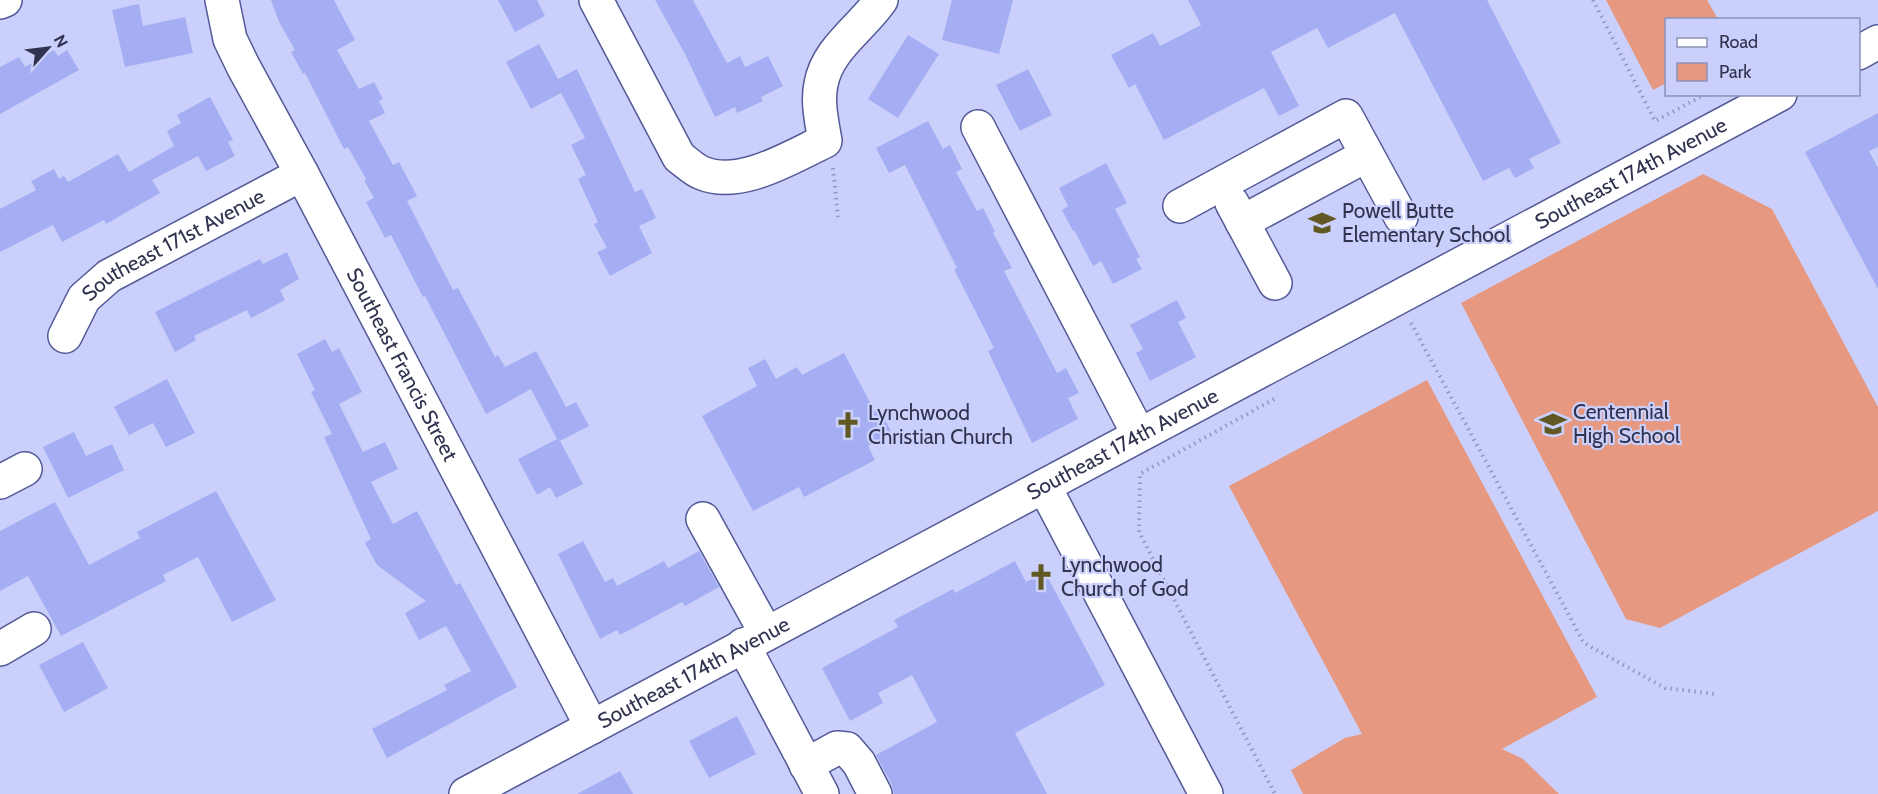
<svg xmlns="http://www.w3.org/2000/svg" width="1878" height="794" font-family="Cabin,sans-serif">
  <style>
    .green { fill: #e69880 }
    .building { fill: #a5aef2 }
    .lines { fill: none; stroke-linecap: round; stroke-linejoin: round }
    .minor-casing { stroke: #535997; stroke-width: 36 }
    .path { stroke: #9297bc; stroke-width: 4; stroke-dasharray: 1.5 4.5; stroke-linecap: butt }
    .minor { stroke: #fff; stroke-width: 33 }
    .labels { text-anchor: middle; stroke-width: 4.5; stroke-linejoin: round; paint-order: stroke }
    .street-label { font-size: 21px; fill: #30334f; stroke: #cad0fb }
    .poi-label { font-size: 21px; fill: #30334f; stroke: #cad0fb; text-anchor: start }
  </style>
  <rect width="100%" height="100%" fill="#cad0fb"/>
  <path class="green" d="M1606,0H1707L1718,19L1666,20V83L1653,90Z
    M1703,174L1772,209L1878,407V511L1660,628L1626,619L1461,303Z
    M1427,380L1597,697L1502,749L1523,759L1559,794H1303L1291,770L1345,738L1362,734L1229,486Z"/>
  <path class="building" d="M271,0H334L355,40L337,50L359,89L374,82L383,99L379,101L385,113L369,121L393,165L399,162L417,196L407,201L453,290L458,288L495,357L498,355L505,367L536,351L566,407L576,402L589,426L560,441L583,484L556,498L550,487L537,495L518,459L557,439L531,389L486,414L425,296L423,297L391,235L385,238L366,202L374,198L364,180L366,179L348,147L344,149L305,73L303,74L291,52L295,50L279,22Z
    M498,0H537L545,16L515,32Z
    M655,0H693L727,63L740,56L745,67L768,56L783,86L761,97L763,101L737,113L735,107L715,117L685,54Z
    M952,0H1013L999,54L942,40Z
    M1188,0H1487L1561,143L1529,159L1534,168L1515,178L1509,168L1483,181L1395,13L1328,48L1317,28L1271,52L1299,106L1279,116L1264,88L1164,140L1135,84L1129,88L1111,55L1153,33L1160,46L1201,25Z
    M139,4L143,26L185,17L193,53L125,67L112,10Z
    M908,35L939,54L898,118L868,99Z
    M539,44L558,79L577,69L635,192L642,189L656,218L639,226L652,253L610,276L597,252L607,248L594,224L598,222L578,179L586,175L571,145L585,138L561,93L531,109L506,62Z
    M54,50L58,56L67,50L79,70L0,114V67L19,57L25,67Z
    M1028,69L1052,115L1020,131L996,85Z
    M210,97L233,140L228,142L235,156L206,171L198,156L152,180L160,193L106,224L104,220L62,242L53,225L0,252V209L36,190L31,181L54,169L59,179L64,176L68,182L118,154L129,172L174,146L167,131L181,123L177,115Z
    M1878,113V147L1869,151L1878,168V289L1805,152Z
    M928,121L943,149L950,145L962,169L956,172L977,211L983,208L995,232L993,233L1012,268L1004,271L1057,373L1066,368L1079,393L1068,398L1078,419L1032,443L988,351L994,348L988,336L954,269L957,268L905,165L889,173L876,148Z
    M1106,163L1127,203L1115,209L1140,257L1136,259L1142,269L1113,284L1101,261L1093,266L1074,230L1073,231L1062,210L1068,206L1059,188Z
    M287,252L299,279L280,290L285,300L251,318L247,310L194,336L196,340L175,352L155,312L260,259L263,264Z
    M1177,300L1186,318L1178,322L1196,357L1150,381L1136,353L1143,349L1130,325Z
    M325,339L332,352L339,348L362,392L339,404L363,452L385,442L398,469L371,482L393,524L417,511L456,585L460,583L517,687L387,758L372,729L447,690L444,685L471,671L446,626L419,640L405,613L426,601L377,565L365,543L371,539L324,437L332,434L311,392L315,390L297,354Z
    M844,353L875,412L879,409L892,433L868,446L875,460L804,497L799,487L753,511L702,416L757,386L748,368L765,359L776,379L797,367L802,375Z
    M167,379L195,433L166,447L153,423L129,435L114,407Z
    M74,432L86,456L112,444L124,470L68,498L43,447Z
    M216,491L276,600L232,622L198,557L163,575L166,581L61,636L28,576L0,591V531L55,502L89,565L140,538L137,532Z
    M583,541L605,582L613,578L617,586L664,561L668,568L699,551L719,587L685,606L682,602L620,635L617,630L600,639L558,554Z
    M1015,561L1026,582L1045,572L1105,685L1015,733L1047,794H894L892,785L876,755L937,722L912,675L878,693L883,703L850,721L822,668L898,627L894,620L953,589L955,593Z
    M83,642L108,688L64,712L39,665Z
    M737,716L756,754L709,778L689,741Z
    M620,771L633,794H577Z"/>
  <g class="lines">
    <defs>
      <g id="minor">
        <path id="s1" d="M222,0L230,39L243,66L302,174L592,727"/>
        <path d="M596,0L679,157C686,162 694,170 702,173C740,189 791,157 825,141C822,123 817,102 821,84C827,49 862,28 881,0"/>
        <path d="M0,2L5,0"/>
        <path d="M1858,53L1878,42"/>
        <path d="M978,127L1139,435"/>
        <path d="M1232,203L1275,283"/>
        <path d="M1180,206L1346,116L1401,217"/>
        <path d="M1242,222L1367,155"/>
        <path id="s2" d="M65,336L84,298L109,276L302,174"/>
        <path d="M0,482L25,469"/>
        <path d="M1044,486L1206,794"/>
        <path d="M703,519L766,633"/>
        <path d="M743,645L822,794"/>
        <path d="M0,649L34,629"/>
        <path d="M806,765L837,748L847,749L859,763L875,794"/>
        <path id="s3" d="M466,794L1780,94"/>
      </g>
    </defs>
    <use href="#minor" class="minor-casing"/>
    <path class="path" d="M1593,0L1655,121L1706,94
      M833,168L838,217
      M1411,323L1584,643L1665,688L1715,694
      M1274,399L1140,474L1139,532L1275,794"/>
    <use href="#minor" class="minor"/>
  </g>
  <defs>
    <symbol id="school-bare" viewBox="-9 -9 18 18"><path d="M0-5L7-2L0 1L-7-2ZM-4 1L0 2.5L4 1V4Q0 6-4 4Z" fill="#625824" stroke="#cad0fb" stroke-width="2.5" paint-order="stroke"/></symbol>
    <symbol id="church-bare" viewBox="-9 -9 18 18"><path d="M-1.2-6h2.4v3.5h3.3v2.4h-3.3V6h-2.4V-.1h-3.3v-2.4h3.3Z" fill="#625824" stroke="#cad0fb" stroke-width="2.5" paint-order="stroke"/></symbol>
  </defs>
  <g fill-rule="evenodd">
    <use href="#school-bare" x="1303" y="204" width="38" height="38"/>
    <use href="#school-bare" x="1534" y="405" width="38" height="38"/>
    <use href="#church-bare" x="829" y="406" width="38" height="38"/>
    <use href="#church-bare" x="1022" y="558" width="38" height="38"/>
  </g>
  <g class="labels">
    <g class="street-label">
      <text dy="7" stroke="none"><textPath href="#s3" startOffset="1320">Southeast 174th Avenue</textPath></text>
      <text dy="7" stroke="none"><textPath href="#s2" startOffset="147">Southeast 171st Avenue</textPath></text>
      <text dy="7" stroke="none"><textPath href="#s1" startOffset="408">Southeast Francis Street</textPath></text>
      <text dy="7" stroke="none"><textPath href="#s3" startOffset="744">Southeast 174th Avenue</textPath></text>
      <text dy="7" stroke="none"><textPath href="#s3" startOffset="258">Southeast 174th Avenue</textPath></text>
    </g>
    <g class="poi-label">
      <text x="1342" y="218">Powell Butte<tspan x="1342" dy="24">Elementary School</tspan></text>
      <text x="1573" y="419">Centennial<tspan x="1573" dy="24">High School</tspan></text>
      <text x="868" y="420">Lynchwood<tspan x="868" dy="24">Christian Church</tspan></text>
      <text x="1061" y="572">Lynchwood<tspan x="1061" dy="24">Church of God</tspan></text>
    </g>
  </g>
  <rect x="1665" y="18" width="195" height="78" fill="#cad0fb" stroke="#8c91b6" stroke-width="1.5"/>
  <rect x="1677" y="38" width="30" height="9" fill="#ffffff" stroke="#8c91b6" stroke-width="1.5"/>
  <text x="1719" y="48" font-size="18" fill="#30334f">Road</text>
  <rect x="1677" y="63" width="30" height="18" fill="#e69880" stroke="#8c91b6" stroke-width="1.5"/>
  <text x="1719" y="78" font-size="18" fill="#30334f">Park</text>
  <g transform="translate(48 48) rotate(62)" stroke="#cad0fb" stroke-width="4.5" paint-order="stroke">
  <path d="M0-4.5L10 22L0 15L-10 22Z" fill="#30334f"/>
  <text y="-9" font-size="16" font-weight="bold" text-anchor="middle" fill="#30334f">N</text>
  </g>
</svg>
